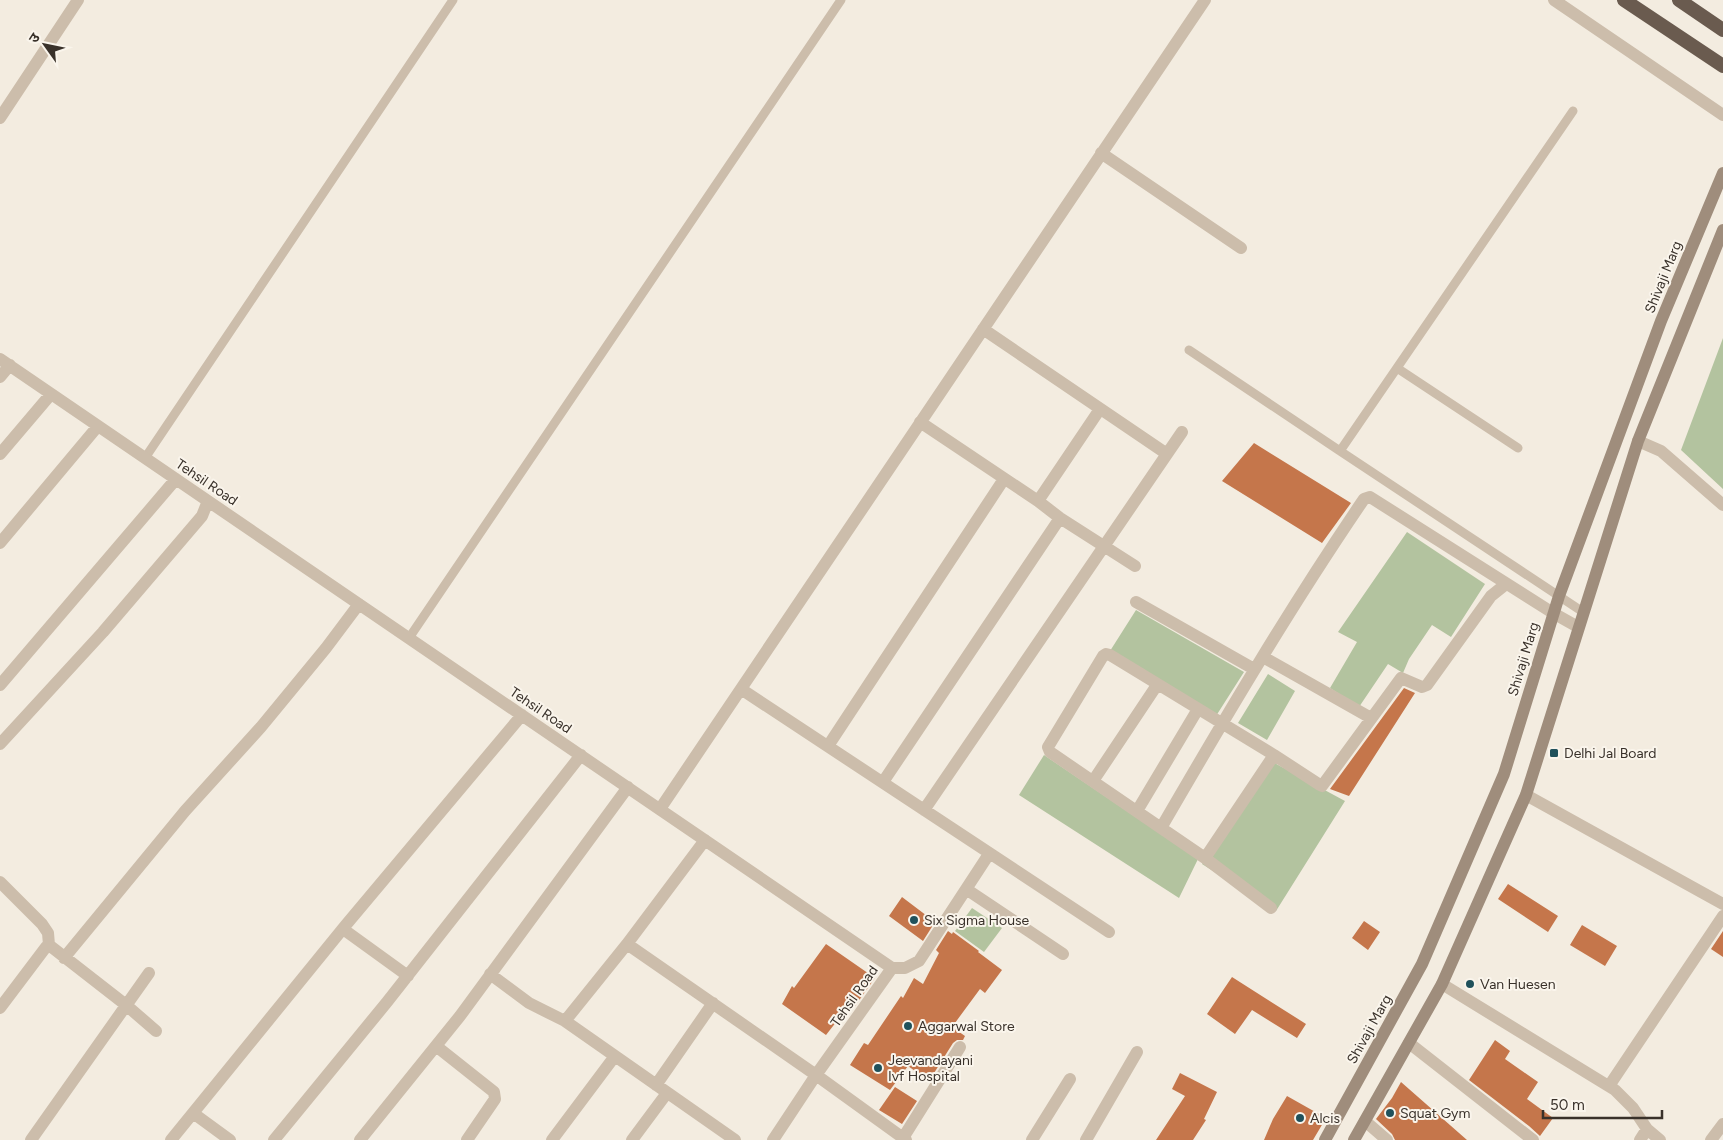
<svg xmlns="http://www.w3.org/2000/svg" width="1723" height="1140" font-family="Figtree,'Noto Sans Devanagari',sans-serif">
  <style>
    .green { fill: #b3c39f }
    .building { fill: #c5764b }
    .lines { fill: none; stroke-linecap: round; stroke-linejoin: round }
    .service { stroke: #ccbdab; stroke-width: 9 }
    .minor { stroke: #ccbdab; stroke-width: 12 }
    .tertiary { stroke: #ccbdab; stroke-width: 12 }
    .secondary { stroke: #9f8d7c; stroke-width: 12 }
    .trunk { stroke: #6a5b4f; stroke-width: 14 }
    .poi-dot { fill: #20515b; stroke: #faf5ec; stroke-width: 2 }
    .labels { text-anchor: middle; stroke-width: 4; stroke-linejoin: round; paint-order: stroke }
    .street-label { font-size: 14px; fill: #39312a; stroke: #faf5ec }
    .poi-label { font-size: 14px; fill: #39312a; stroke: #faf5ec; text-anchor: start }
  </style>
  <rect width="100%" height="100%" fill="#f3ece0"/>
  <path class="green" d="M1723,338V489L1681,450Z
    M1407,532L1485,584L1451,637L1432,625L1409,659L1403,673L1388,664L1359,707L1330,688L1357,642L1338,632Z
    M1136,610L1244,672L1216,716L1110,651Z
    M1268,674L1295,691L1267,740L1238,723Z
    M1044,755L1198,859L1179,898L1019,795Z
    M1269,760L1345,801L1276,911L1202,864Z
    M972,908L1002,928L984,952L955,931Z"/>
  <path class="building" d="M1254,443L1351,503L1322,543L1222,481Z
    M1404,688L1415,693L1349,796L1330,789Z
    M1508,884L1558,916L1548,932L1498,899Z
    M902,897L935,922L923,941L889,916Z
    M1364,921L1380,932L1368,950L1352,938Z
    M1582,925L1617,946L1605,966L1570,945Z
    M948,931L952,934L953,932L979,951L978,952L1002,970L985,993L980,989L952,1027L965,1036L963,1040H957L953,1043L929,1081L908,1066L890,1090L850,1065L864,1043L868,1045L901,996L903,998L914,978L923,984L939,953L936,950Z
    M1723,931V957L1711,949Z
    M826,944L875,978L855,1006L851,1003L826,1035L782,1004L792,986L794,988Z
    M1232,977L1306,1024L1297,1038L1252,1010L1235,1034L1207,1014Z
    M1495,1040L1510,1051L1505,1059L1538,1082L1527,1099L1553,1118L1540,1136L1529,1126L1469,1080Z
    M1180,1073L1217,1092L1204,1119L1206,1120L1193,1140H1156L1185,1096L1172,1089Z
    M1401,1082L1467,1140H1395L1392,1134L1376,1119L1392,1098Z
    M895,1087L917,1101L902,1124L879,1110Z
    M1287,1096L1326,1118L1313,1140H1264L1273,1119Z"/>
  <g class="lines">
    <path class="service" d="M1573,111L1340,451L1583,612
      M1189,350L1340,451
      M1397,368L1518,448
      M145,458L453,0
      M409,638L841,0"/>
    <path class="minor" d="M0,118L78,0
      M1101,153L1241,248
      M983,329L1167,454
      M0,359L892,968
      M0,377L10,365
      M920,422L1038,501L1060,518L1135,566
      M1638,441L1661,451L1723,505
      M0,454L51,394
      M1038,501L1100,409
      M0,543L98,426
      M1136,602L1254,669
      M1263,657L1371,718
      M0,685L176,479
      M741,689L1109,932
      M0,744L103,632L202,516L208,501
      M828,746L1004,479
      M1274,755L1205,858L1050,752L1048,747L1103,656L1106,654L1110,655L1274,755L1320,785L1322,786L1401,678L1422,687L1427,685L1491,596L1506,584
      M1093,781L1157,685
      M883,782L1060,518
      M1526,795L1723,904
      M660,809L1205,0
      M924,810L1182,432
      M1137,811L1198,709
      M1161,828C1226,716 1291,606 1364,499L1370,497L1553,613L1578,627
      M1205,858L1271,908
      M0,882L42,924L48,933L49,945L126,1005L156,1031
      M966,889L1063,954
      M343,929L408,976
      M627,944L816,1075L906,1140
      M64,958L185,811L261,727L326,648L359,604
      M892,968H905L919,961L989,854
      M490,974L529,1003L565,1021L735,1140
      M1442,984L1615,1090L1633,1108L1647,1129L1660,1140
      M0,1008L46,947L49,945
      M565,1021L627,944L705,840
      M1409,1043L1533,1140
      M436,1046L494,1092L495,1099L467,1140
      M656,1085L713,1003
      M1609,1086L1723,916
      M193,1113L230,1140
      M1365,1121L1387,1140
      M903,1138L960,1047
      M31,1140L149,973
      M171,1140L345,926L522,715
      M274,1140L387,1002L581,755
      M360,1140L460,1016L628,787
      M552,1140L615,1056
      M632,1140L667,1093
      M773,1140L816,1075L892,968
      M1032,1140L1070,1079
      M1086,1140L1137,1052
      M1640,1140L1647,1129
      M1711,1140L1723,1124"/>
    <path class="tertiary" d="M1554,0L1723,115"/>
    <path class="secondary" d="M1325,1140L1422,964L1504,774L1559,596L1661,321L1723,173
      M1354,1140L1442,984L1526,795L1638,441L1723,230"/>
    <path class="trunk" d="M1624,0L1723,66
      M1679,0L1723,30"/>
  </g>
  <g class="poi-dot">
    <rect x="1549" y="748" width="10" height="10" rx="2.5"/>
    <circle cx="914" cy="920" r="5"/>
    <circle cx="1470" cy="984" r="5"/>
    <circle cx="908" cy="1026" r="5"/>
    <circle cx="878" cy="1068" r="5"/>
    <circle cx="1390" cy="1113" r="5"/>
    <circle cx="1300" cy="1118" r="5"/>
  </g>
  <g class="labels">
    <g class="street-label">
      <text transform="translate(1663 277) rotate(-68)" y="5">Shivaji Marg</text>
      <text transform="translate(207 482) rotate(34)" y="5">Tehsil Road</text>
      <text transform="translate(1523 659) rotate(-73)" y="5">Shivaji Marg</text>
      <text transform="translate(541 710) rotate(34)" y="5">Tehsil Road</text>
      <text transform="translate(854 996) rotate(-55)" y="5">Tehsil Road</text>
      <text transform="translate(1369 1029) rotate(-61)" y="5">Shivaji Marg</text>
    </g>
    <g class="poi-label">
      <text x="1564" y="758">Delhi Jal Board</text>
      <text x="924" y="925">Six Sigma House</text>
      <text x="1480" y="989">Van Huesen</text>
      <text x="918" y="1031">Aggarwal Store</text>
      <text x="888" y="1065">Jeevandayani<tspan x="888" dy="16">Ivf Hospital</tspan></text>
      <text x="1400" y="1118">Squat Gym</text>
      <text x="1310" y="1123">Alcis</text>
    </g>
  </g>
  <g transform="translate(45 45) rotate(303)" stroke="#faf5ec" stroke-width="4" paint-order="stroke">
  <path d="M0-4L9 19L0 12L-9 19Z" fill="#39312a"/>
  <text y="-8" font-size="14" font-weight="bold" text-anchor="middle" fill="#39312a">उ</text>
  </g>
  <path d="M1543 1110v8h119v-8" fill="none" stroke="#39312a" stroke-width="2.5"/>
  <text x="1550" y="1110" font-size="15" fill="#39312a" stroke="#faf5ec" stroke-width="4" paint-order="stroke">50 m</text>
</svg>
